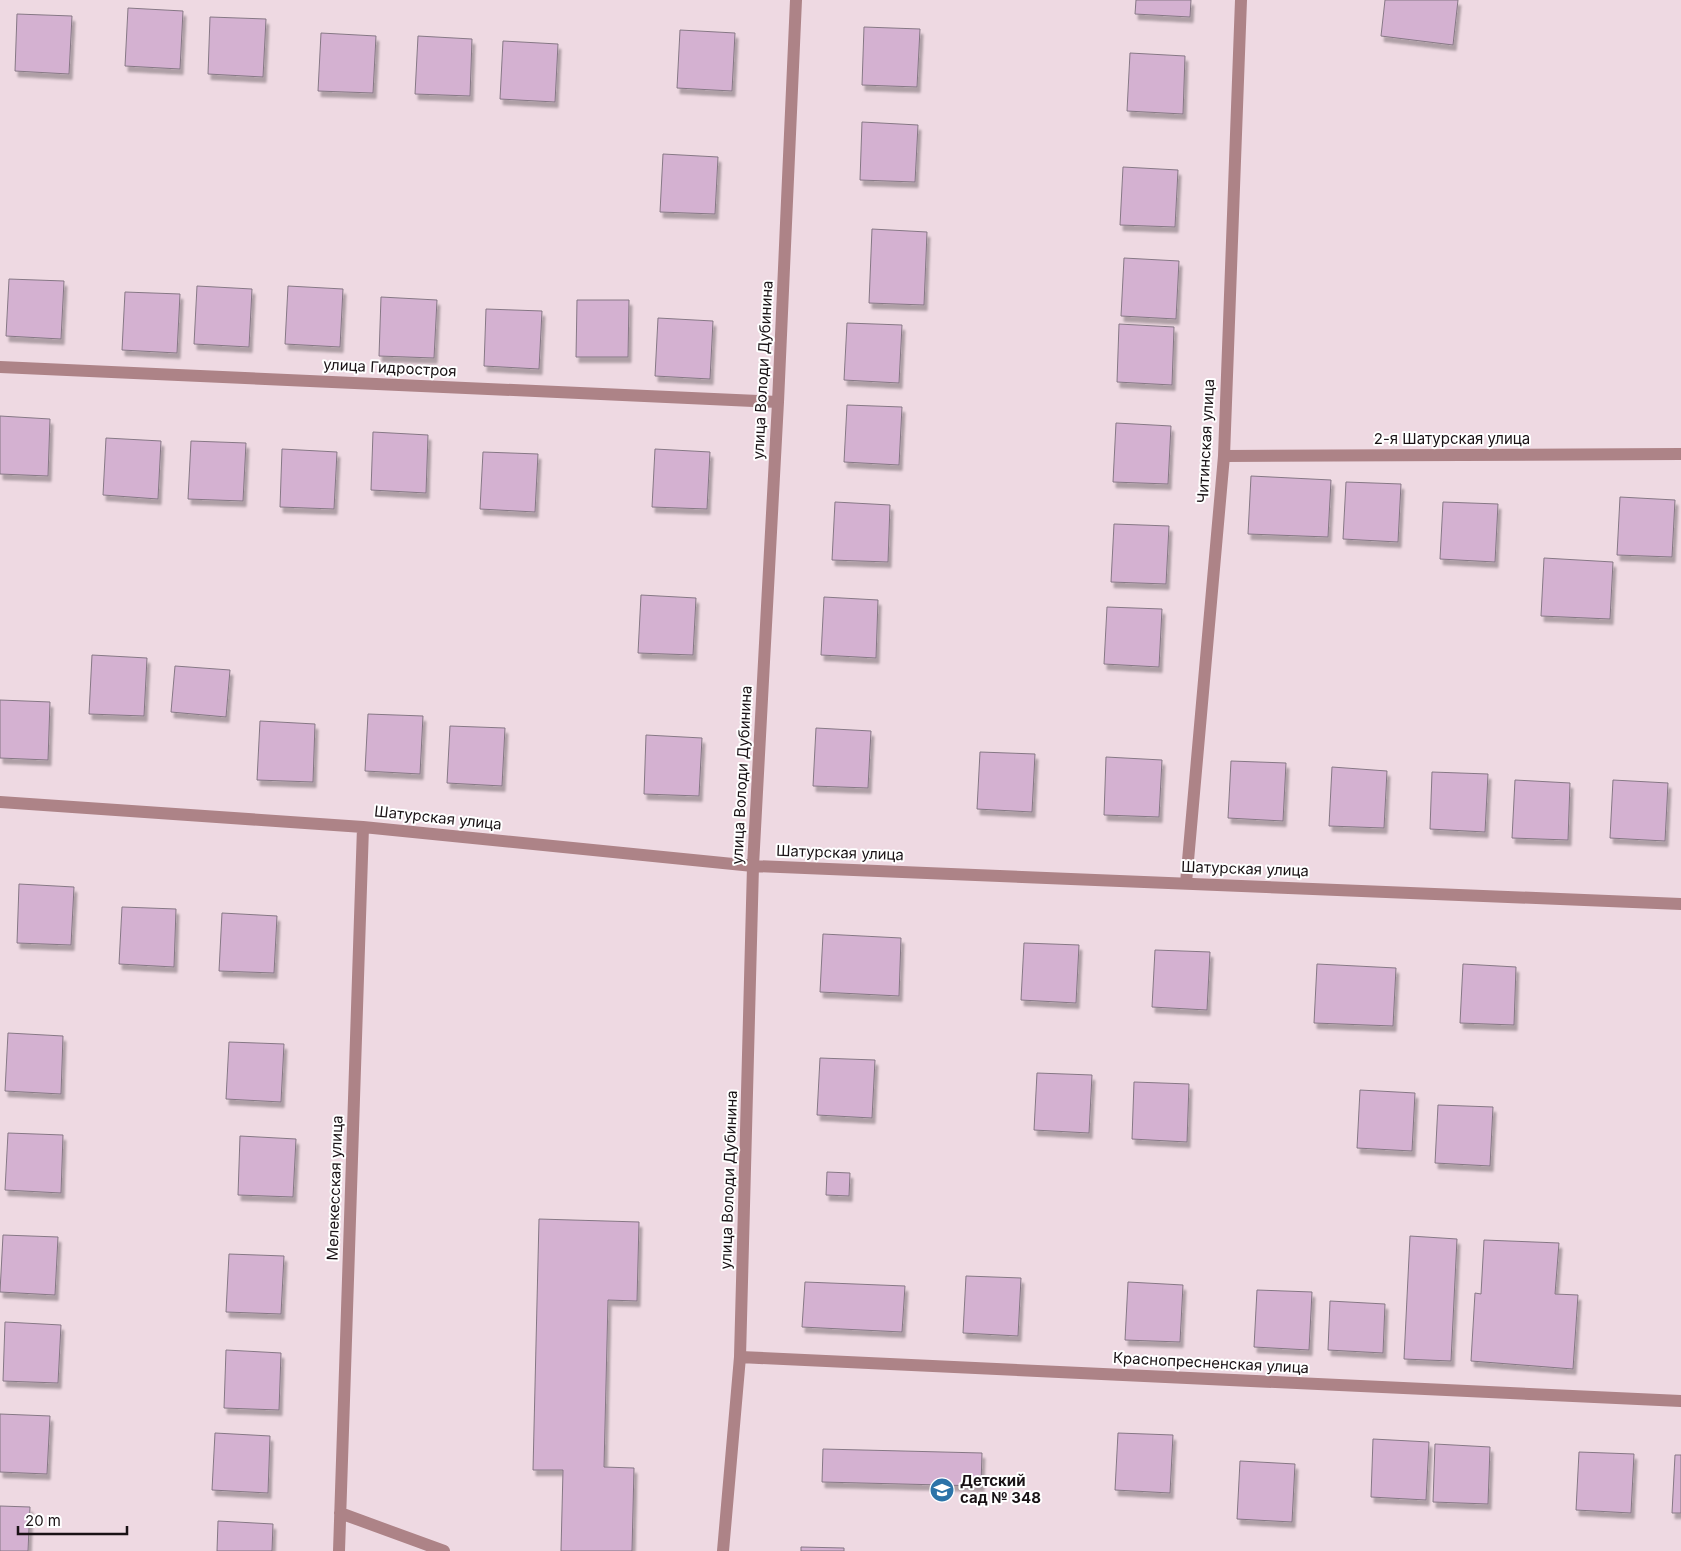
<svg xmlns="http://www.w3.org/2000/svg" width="1681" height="1551" font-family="Inter,sans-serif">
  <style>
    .building { fill: #d4b1d1; stroke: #867885; filter: url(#shadow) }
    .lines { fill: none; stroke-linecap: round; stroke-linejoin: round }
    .minor { stroke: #ad8387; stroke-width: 12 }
    .labels { text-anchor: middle; stroke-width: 4; stroke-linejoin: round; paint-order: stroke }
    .street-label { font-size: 15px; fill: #191215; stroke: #fff }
    .poi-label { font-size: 15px; font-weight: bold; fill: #191215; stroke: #fff; text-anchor: start }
  </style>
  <defs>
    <filter id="shadow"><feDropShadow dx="3" dy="5.5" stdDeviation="1" flood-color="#0004"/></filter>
  </defs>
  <rect width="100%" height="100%" fill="#eed9e2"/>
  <path class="building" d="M1136,0H1191L1190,17L1135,14Z
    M1385,0H1458L1453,45L1381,36Z
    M128,8L183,11L180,69L125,66Z
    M17,14L72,16L69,74L15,71Z
    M210,17L266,19L263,77L208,74Z
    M864,27L920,29L917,87L862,85Z
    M680,30L735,33L732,91L677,88Z
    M321,33L376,36L373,93L318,91Z
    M418,36L472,39L470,96L415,94Z
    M503,41L558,44L555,102L500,99Z
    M1130,53L1185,56L1183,114L1127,111Z
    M862,122L918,125L915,182L860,180Z
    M663,154L718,157L715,214L660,212Z
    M1123,167L1178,170L1175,227L1120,225Z
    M872,229L927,232L924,305L869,303Z
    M1124,258L1179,261L1176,319L1121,316Z
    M9,279L64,281L61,339L6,336Z
    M197,286L252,289L249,347L194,344Z
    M288,286L343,289L340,347L285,344Z
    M125,292L180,294L177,353L122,350Z
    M381,297L437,300L434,358L379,356Z
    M577,300H629L628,357H576Z
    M486,309L542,311L539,369L484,366Z
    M658,318L713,321L710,379L655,376Z
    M847,323L902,325L899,383L844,380Z
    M1119,324L1174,327L1172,385L1117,382Z
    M847,405L902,407L899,465L844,462Z
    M0,416L50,419L48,476L0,474Z
    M1116,423L1171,426L1168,484L1113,482Z
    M373,432L428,435L426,493L371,490Z
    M106,438L161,441L158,499L103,495Z
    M191,441L246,443L243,501L188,499Z
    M282,449L337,452L334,509L280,507Z
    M655,449L710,452L707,509L652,507Z
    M483,452L538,454L535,512L480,509Z
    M1251,476L1331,480L1328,537L1248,534Z
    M1346,482L1401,484L1398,542L1343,539Z
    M1620,497L1675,500L1672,557L1617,555Z
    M835,502L890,505L888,562L832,560Z
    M1443,502L1498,504L1495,562L1440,559Z
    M1114,524L1169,526L1166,584L1111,582Z
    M1544,558L1613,562L1610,619L1541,616Z
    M641,595L696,598L693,655L638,653Z
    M824,597L878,600L876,658L821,655Z
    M1107,607L1162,609L1159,667L1104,664Z
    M92,655L147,658L144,716L89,714Z
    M175,666L230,670L226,717L171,712Z
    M0,700L50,702L48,760L0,758Z
    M368,714L423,716L420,774L365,771Z
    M260,721L315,724L313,782L257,780Z
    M450,726L505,728L502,786L447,783Z
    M816,728L871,731L868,788L813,786Z
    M646,735L702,738L699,796L644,794Z
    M980,752L1035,754L1032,812L977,809Z
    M1106,757L1162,760L1159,817L1104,815Z
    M1231,761L1286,763L1283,821L1228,818Z
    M1332,767L1387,771L1384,828L1329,826Z
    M1432,772L1488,774L1485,832L1430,829Z
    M1515,780L1570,783L1568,840L1512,838Z
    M1613,780L1668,783L1665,841L1610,838Z
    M19,884L74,887L71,945L17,943Z
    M122,907L176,909L174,967L119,964Z
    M222,913L277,916L274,973L219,971Z
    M823,934L901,938L899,996L820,992Z
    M1024,943L1079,945L1076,1003L1021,1000Z
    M1155,950L1210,952L1207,1010L1152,1007Z
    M1317,964L1396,968L1393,1026L1314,1023Z
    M1463,964L1516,967L1514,1025L1460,1023Z
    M8,1033L63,1036L61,1094L5,1091Z
    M229,1042L284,1044L281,1102L226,1099Z
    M820,1058L875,1060L872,1118L817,1115Z
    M1037,1073L1092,1075L1089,1133L1034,1130Z
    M1134,1082L1189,1084L1187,1142L1132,1139Z
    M1360,1090L1415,1093L1412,1151L1357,1148Z
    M1438,1105L1493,1107L1490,1166L1435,1163Z
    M8,1133L63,1135L61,1193L5,1190Z
    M240,1136L296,1139L293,1197L238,1195Z
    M827,1172L850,1173L849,1196L826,1195Z
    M539,1219L639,1222L637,1301L608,1300L604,1467L634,1468L632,1551H561L563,1470H533Z
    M3,1235L58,1237L55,1295L0,1292Z
    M1410,1236L1457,1239L1451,1361L1404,1359Z
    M1484,1240L1559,1243L1555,1294L1578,1295L1573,1369L1471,1361L1475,1293L1481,1294Z
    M229,1254L284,1256L281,1314L226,1312Z
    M966,1276L1021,1278L1018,1336L963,1333Z
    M805,1282L905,1286L902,1332L802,1327Z
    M1128,1282L1183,1285L1180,1342L1125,1340Z
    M1257,1290L1312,1292L1309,1350L1254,1347Z
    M1330,1301L1385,1304L1383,1353L1328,1350Z
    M5,1322L61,1325L58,1383L3,1381Z
    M226,1350L281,1353L279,1410L224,1408Z
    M0,1414L50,1416L47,1474L0,1472Z
    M215,1433L270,1436L268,1493L212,1490Z
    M1118,1433L1173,1435L1170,1493L1115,1490Z
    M1373,1439L1429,1442L1426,1500L1371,1497Z
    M1435,1444L1490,1447L1488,1504L1433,1502Z
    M823,1449L982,1453L981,1486L822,1482Z
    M1579,1452L1634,1454L1631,1513L1576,1510Z
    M1675,1455H1681V1513H1672Z
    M1240,1461L1295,1464L1292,1522L1237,1519Z
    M0,1506L30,1507L28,1551H0Z
    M218,1521L273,1524L272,1551H217Z
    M801,1547L844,1548V1551H801Z"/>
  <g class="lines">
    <path class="minor" d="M0,367L778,402
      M1224,456L1681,454
      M0,802L363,827L753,866L1681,904
      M1186,883L1224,456L1241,0
      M740,1357L1681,1401
      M340,1513L444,1551
      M339,1551L363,827
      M723,1551L740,1357L753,866L778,402L796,0"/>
  </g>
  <defs>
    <symbol id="school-disc" viewBox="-11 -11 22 22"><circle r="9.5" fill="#2c73a8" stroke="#fff"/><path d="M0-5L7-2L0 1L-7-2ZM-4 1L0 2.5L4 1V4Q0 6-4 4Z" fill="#fff"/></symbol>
  </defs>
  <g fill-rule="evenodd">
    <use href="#school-disc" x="928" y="1476" width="28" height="28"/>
  </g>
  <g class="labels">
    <g class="street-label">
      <text transform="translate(390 368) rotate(3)" y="5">улица Гидростроя</text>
      <text transform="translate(763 370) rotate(-87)" y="5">улица Володи Дубинина</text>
      <text x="1452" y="444">2-я Шатурская улица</text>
      <text transform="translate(1206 441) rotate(-87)" y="5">Читинская улица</text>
      <text transform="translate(742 775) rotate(-87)" y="5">улица Володи Дубинина</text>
      <text transform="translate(438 818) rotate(6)" y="5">Шатурская улица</text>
      <text transform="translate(840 853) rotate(2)" y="5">Шатурская улица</text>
      <text transform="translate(1245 869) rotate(2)" y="5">Шатурская улица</text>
      <text transform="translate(729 1180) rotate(-88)" y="5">улица Володи Дубинина</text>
      <text transform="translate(335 1188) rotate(-88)" y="5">Мелекесская улица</text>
      <text transform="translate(1211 1363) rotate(3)" y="5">Краснопресненская улица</text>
    </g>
    <g class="poi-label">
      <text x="960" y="1486">Детский<tspan x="960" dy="17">сад № 348</tspan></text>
    </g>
  </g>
  <path d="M18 1526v8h109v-8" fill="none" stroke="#191215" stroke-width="2.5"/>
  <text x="25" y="1526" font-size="15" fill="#191215" stroke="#ffffff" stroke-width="4" paint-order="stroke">20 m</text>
</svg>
